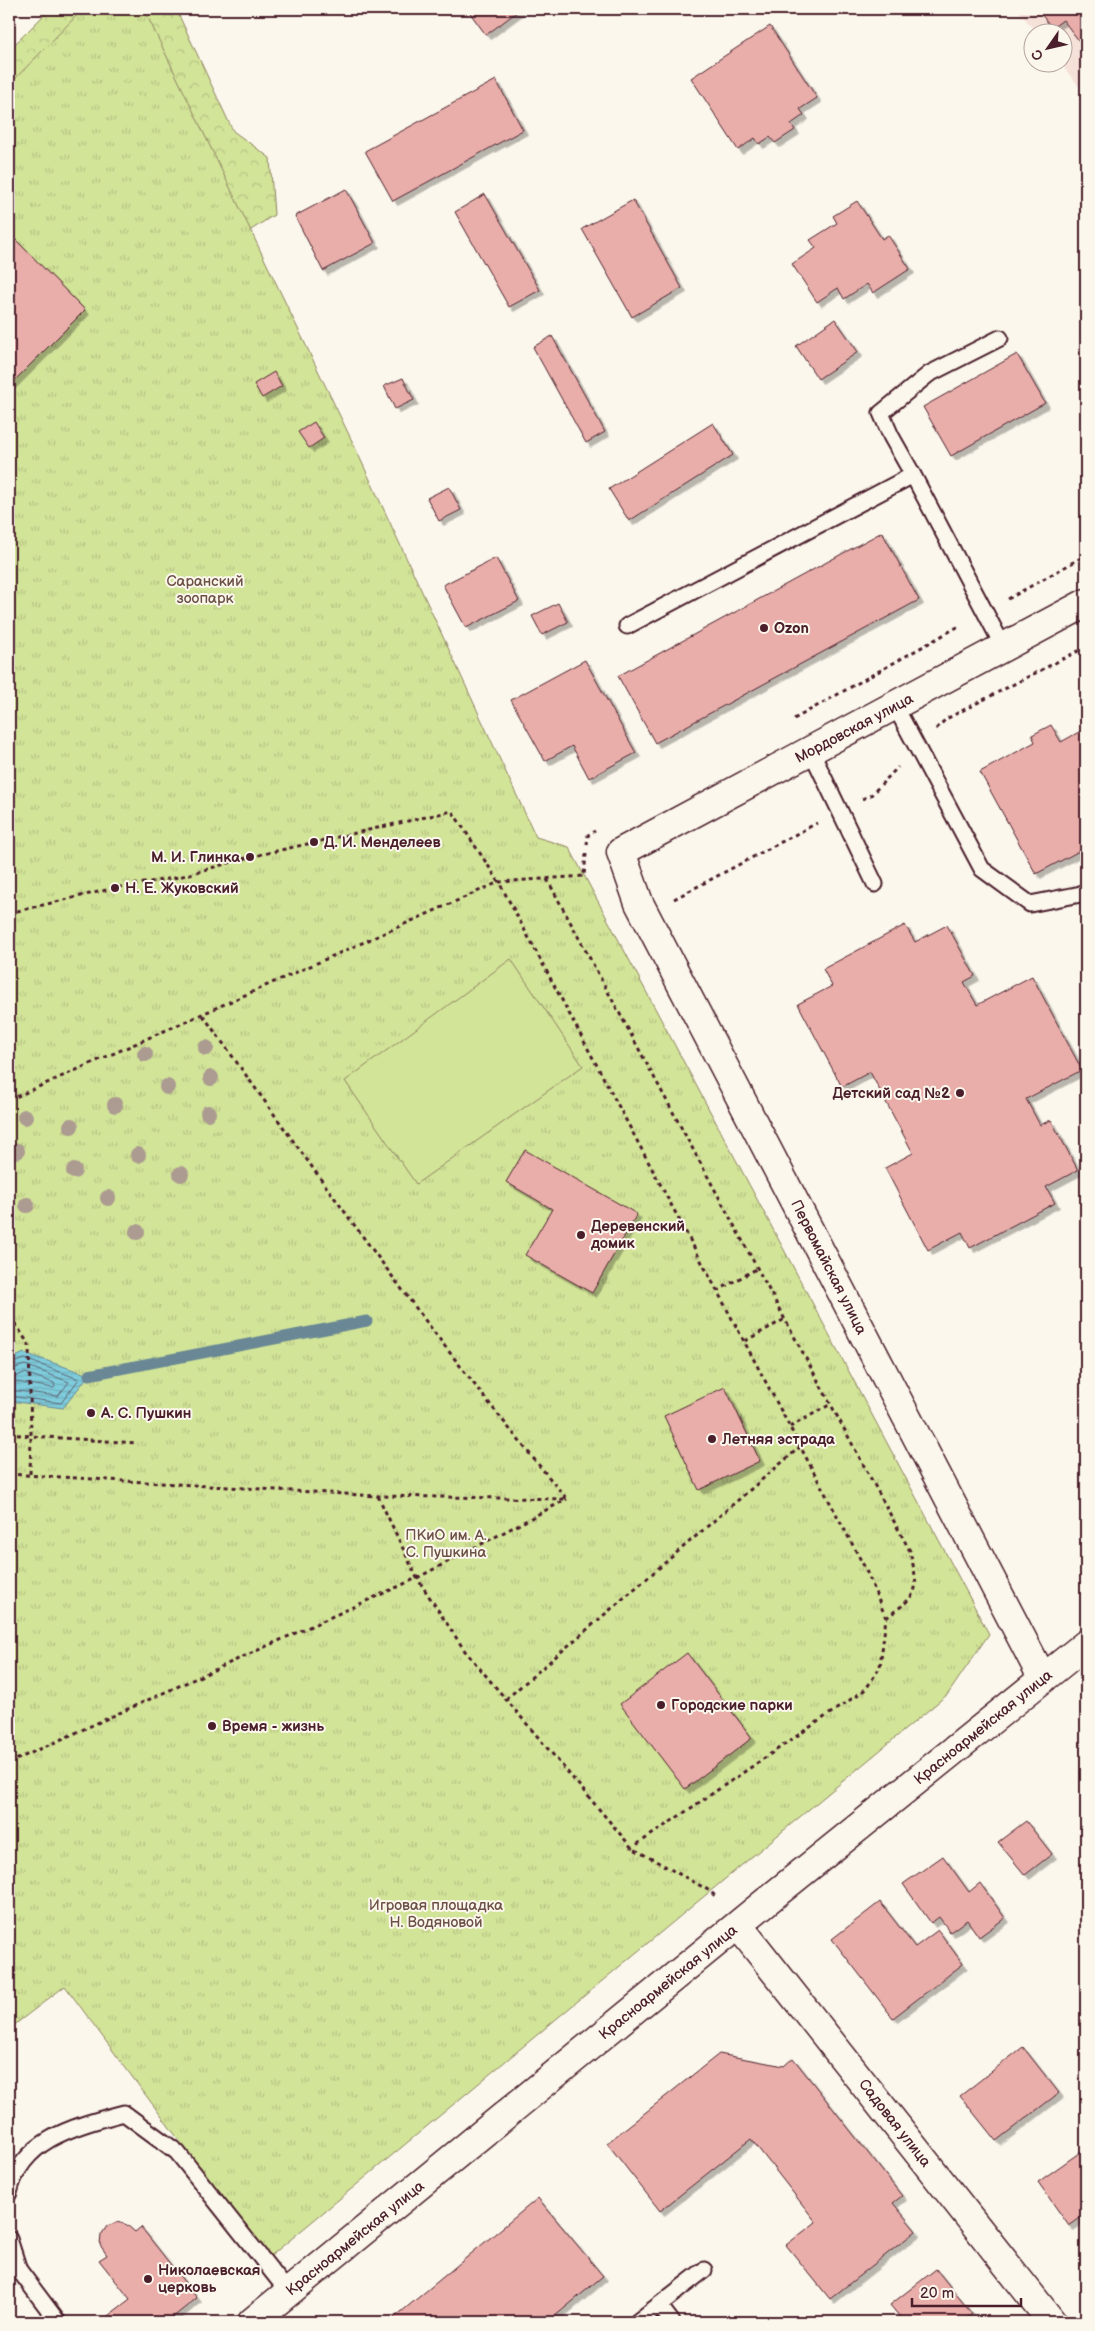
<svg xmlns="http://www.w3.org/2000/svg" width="1095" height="2331" font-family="'Balsamiq Sans',sans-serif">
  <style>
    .built { fill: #f6e1d8 }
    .forest { fill: url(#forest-crowns); stroke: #8e8262 }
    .park { fill: url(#park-tufts); stroke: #8e8262 }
    .garden { fill: #d2e498; stroke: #8e8262 }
    .water { fill: url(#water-rules); stroke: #698795 }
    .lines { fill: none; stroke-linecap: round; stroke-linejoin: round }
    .shore { stroke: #5f6472; stroke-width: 1 }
    .stream { stroke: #698795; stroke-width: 11 }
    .building { fill: #e9aeaa; stroke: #4a1f2b; filter: url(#shadow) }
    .lane-casing { stroke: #4a1f2b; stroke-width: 19 }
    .street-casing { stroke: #4a1f2b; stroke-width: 31 }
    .path { stroke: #4a1f2b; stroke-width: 3; stroke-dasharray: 4 4; stroke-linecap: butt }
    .lane { stroke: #fbf7ec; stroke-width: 15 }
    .street { stroke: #fbf7ec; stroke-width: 28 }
    .tree { fill: #ac9b91 }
    .poi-dot { fill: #4a1f2b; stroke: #fbf7ec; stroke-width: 2 }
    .labels { text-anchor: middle; stroke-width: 4; stroke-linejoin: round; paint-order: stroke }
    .park-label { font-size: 15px; fill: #6c5046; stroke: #fbf7ec }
    .poi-label { font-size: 15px; font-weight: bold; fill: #4a1f2b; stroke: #fbf7ec; text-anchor: start }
    .street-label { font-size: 15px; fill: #4a1f2b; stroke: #fbf7ec }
  </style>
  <defs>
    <pattern id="forest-crowns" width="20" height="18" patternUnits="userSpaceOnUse" patternTransform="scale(1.25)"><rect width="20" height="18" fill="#d2e498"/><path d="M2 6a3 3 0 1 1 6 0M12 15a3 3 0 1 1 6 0" fill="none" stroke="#b6c383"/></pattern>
    <pattern id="park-tufts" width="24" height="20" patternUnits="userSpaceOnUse" patternTransform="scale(1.25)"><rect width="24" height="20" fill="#d2e498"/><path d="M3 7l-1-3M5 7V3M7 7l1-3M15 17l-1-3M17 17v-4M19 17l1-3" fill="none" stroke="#b6c383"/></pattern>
    <pattern id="water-rules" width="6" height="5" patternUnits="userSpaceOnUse" patternTransform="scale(1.25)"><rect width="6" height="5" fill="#7eccdc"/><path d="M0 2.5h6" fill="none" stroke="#6eafbd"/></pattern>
    <filter id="shadow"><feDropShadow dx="4.5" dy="4.5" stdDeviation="0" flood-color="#0004"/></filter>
  </defs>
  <rect width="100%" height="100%" fill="#fbf7ec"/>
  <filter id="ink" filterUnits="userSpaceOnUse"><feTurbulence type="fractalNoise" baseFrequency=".02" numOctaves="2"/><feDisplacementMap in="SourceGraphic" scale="10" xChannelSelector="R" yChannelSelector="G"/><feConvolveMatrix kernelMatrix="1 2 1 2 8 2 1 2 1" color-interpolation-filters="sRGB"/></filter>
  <g filter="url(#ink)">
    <path class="built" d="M1017,9H1086V95L1060,63L1062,62V32H1036Z"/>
    <path class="forest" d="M50,9H176L233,131L270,158L274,215L211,256L9,156V50Z"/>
    <path class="park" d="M83,9H144L352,441L536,837L569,847L989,1634L948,1694L267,2259L65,1986L9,2029V85Z"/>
    <path class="garden" d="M511,959L583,1066L416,1184L345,1081Z"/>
    <path class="water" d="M24,1353L89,1375L63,1408L9,1401V1360Z"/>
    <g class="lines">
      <path class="shore" d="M9,1364L25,1359L79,1379L61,1403L9,1396
        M9,1370L25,1365L69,1382L58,1396L9,1390
        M25,1373L54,1383L55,1387L53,1388L12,1381L13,1378Z"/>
      <path class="stream" d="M89,1375L367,1321"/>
    </g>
    <path class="building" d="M467,9H521L486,35Z
      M1037,9H1086V50L1063,20L1052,28Z
      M770,26L817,98L800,109L804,115L791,124L795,130L775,143L770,137L759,144L755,138L738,150L691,78Z
      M496,80L523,130L393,201L365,151Z
      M346,189L375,243L323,271L295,216Z
      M485,194L540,290L509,307L455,212Z
      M633,200L682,288L632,317L582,229Z
      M857,201L882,239L888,235L910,269L873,293L867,284L844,299L838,288L817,302L792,264L816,248L810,240L837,223L833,216Z
      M13,237L85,310L9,386V242Z
      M835,319L858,352L818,379L796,346Z
      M552,336L605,432L586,443L533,347Z
      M1017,354L1045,403L951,456L923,407Z
      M274,372L282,386L262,398L254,384Z
      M403,378L414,400L395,409L384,386Z
      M314,422L324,438L309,448L298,432Z
      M713,423L733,455L629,521L609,489Z
      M449,487L461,510L439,521L427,498Z
      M882,532L919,600L655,743L618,676Z
      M496,558L519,601L466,628L443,585Z
      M558,603L568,622L542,635L532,616Z
      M585,660L636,753L589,778L572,746L545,761L511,700Z
      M1051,725L1061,742L1086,728V850L1085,848L1036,874L980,772L1035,742L1032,735Z
      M905,925L915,942L947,925L975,976L964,982L977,1005L1032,976L1082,1070L1026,1099L1040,1125L1051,1120L1078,1170L1046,1187L1055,1203L970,1248L962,1232L928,1250L885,1168L913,1153L870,1072L842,1087L798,1004L832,986L823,969Z
      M525,1150L637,1214L592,1293L525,1255L552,1209L506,1182Z
      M725,1387L760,1461L699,1490L664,1416Z
      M687,1653L752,1738L685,1789L620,1704Z
      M1026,1821L1052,1854L1025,1875L998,1842Z
      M943,1856L969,1892L980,1883L1005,1918L979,1937L967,1920L950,1932L939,1917L931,1923L903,1884Z
      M880,1902L915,1947L938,1930L963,1964L893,2018L832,1939Z
      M1023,2047L1059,2093L996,2141L960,2096Z
      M719,2054L784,2066L793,2058L902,2196L893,2203L916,2231L830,2299L786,2245L816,2222L751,2139L660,2211L607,2143Z
      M1086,2148V2214L1069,2226L1038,2182Z
      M538,2198L603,2276L548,2322H389Z
      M118,2222L127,2225L135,2232L141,2227L197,2298L167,2322H100L130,2299L99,2260L107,2255L100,2245L101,2235L107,2226Z
      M936,2269L972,2314L961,2322H904L890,2305Z"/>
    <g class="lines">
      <defs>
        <path id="lane" d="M913,475L891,436L881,413L929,374L1000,338
          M627,626L913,475L1004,648
          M895,706L982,869L1030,904L1081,894L1086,891
          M811,751L875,884
          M9,2193C22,2138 76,2126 124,2113L177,2152L289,2293
          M9,2239L19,2270L58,2322
          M659,2305L672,2322
          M637,2322L704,2270"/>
        <path id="street" d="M1043,1679L639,903L621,852L1086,603
          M738,1925L1052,2322
          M252,2322L773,1896L1086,1644"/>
      </defs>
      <use href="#lane" class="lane-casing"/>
      <use href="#street" class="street-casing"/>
      <path class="path" d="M1008,599L1086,555
        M794,719L961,625
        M936,729L946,719L1086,647
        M862,799L871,795L898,767
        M587,845L588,835L595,831
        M547,879L910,1551C919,1592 921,1592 886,1618
        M674,899L817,823
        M9,913L115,888L179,877L250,857L452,811L499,882L865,1568L886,1618L880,1667L866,1689L632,1848
        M9,1100L499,882L584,876L586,854
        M717,1291L758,1268
        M15,1323L29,1345L31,1436L137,1443
        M745,1341L785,1319
        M790,1427L831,1404
        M9,1434L31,1436L30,1475
        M9,1474L378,1496L567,1499C437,1344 320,1178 202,1014
        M378,1496L417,1578L465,1651L632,1848L710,1891L715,1896
        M506,1699L800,1447
        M9,1763L417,1578L567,1499"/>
      <use href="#lane" class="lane"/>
      <use href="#street" class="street"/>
    </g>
    <g class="tree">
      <circle cx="206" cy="1048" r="8"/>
      <circle cx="145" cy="1054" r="8"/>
      <circle cx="211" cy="1078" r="8"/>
      <circle cx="167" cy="1087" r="8"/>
      <circle cx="115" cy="1105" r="8"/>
      <circle cx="208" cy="1113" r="8"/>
      <circle cx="25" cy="1117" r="8"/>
      <circle cx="71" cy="1126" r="8"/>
      <circle cx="17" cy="1151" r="8"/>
      <circle cx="138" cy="1155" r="8"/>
      <circle cx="74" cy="1171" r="8"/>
      <circle cx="181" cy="1174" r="8"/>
      <circle cx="108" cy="1198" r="8"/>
      <circle cx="27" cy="1205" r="8"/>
      <circle cx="137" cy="1232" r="8"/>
    </g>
  </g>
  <g class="poi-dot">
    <circle cx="764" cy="628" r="5"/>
    <circle cx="314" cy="842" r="5"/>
    <circle cx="250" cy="857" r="5"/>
    <circle cx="115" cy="888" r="5"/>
    <circle cx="960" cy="1093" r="5"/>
    <circle cx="581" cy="1235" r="5"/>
    <circle cx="91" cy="1413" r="5"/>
    <circle cx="712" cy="1439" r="5"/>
    <circle cx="661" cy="1705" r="5"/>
    <circle cx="212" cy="1726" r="5"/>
    <circle cx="148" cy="2279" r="5"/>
  </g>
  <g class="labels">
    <g class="park-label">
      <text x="205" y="586">Саранский<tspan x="205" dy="17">зоопарк</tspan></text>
      <text x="446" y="1540">ПКиО им. А.<tspan x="446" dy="17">С. Пушкина</tspan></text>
      <text x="436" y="1910">Игровая площадка<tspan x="436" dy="17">Н. Водяновой</tspan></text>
    </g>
    <g class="poi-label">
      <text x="774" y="633">Ozon</text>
      <text x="324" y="847">Д. И. Менделеев</text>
      <text x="240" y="862" text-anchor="end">М. И. Глинка</text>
      <text x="125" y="893">Н. Е. Жуковский</text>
      <text x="950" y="1098" text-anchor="end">Детский сад №2</text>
      <text x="591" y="1231">Деревенский<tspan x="591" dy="17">домик</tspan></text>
      <text x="101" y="1418">А. С. Пушкин</text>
      <text x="722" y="1444">Летняя эстрада</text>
      <text x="671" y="1710">Городские парки</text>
      <text x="222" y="1731">Время - жизнь</text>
      <text x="158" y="2275">Николаевская<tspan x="158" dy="17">церковь</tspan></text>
    </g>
    <g class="street-label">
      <text transform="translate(854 728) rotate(-28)" y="5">Мордовская улица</text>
      <text transform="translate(829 1267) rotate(63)" y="5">Первомайская улица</text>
      <text transform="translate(983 1727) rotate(-39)" y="5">Красноармейская улица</text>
      <text transform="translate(668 1982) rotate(-39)" y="5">Красноармейская улица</text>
      <text transform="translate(895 2123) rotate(52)" y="5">Садовая улица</text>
      <text transform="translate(355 2238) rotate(-39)" y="5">Красноармейская улица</text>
    </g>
  </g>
  <rect width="1095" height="2331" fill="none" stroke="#fbf7ec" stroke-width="30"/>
  <rect x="15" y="15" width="1065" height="2301" fill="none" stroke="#4a1f2b" stroke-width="2" filter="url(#ink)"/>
  <g transform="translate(1048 48) rotate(236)"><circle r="24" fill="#fbf7ec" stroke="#b4a19f"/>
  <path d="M0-4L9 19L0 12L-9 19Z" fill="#4a1f2b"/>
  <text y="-8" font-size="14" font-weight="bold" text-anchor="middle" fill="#4a1f2b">С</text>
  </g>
  <path d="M912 2298v8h109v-8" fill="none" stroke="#4a1f2b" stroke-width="2.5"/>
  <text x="920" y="2298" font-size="15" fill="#4a1f2b" stroke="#fbf7ec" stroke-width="4" paint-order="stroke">20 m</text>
</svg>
